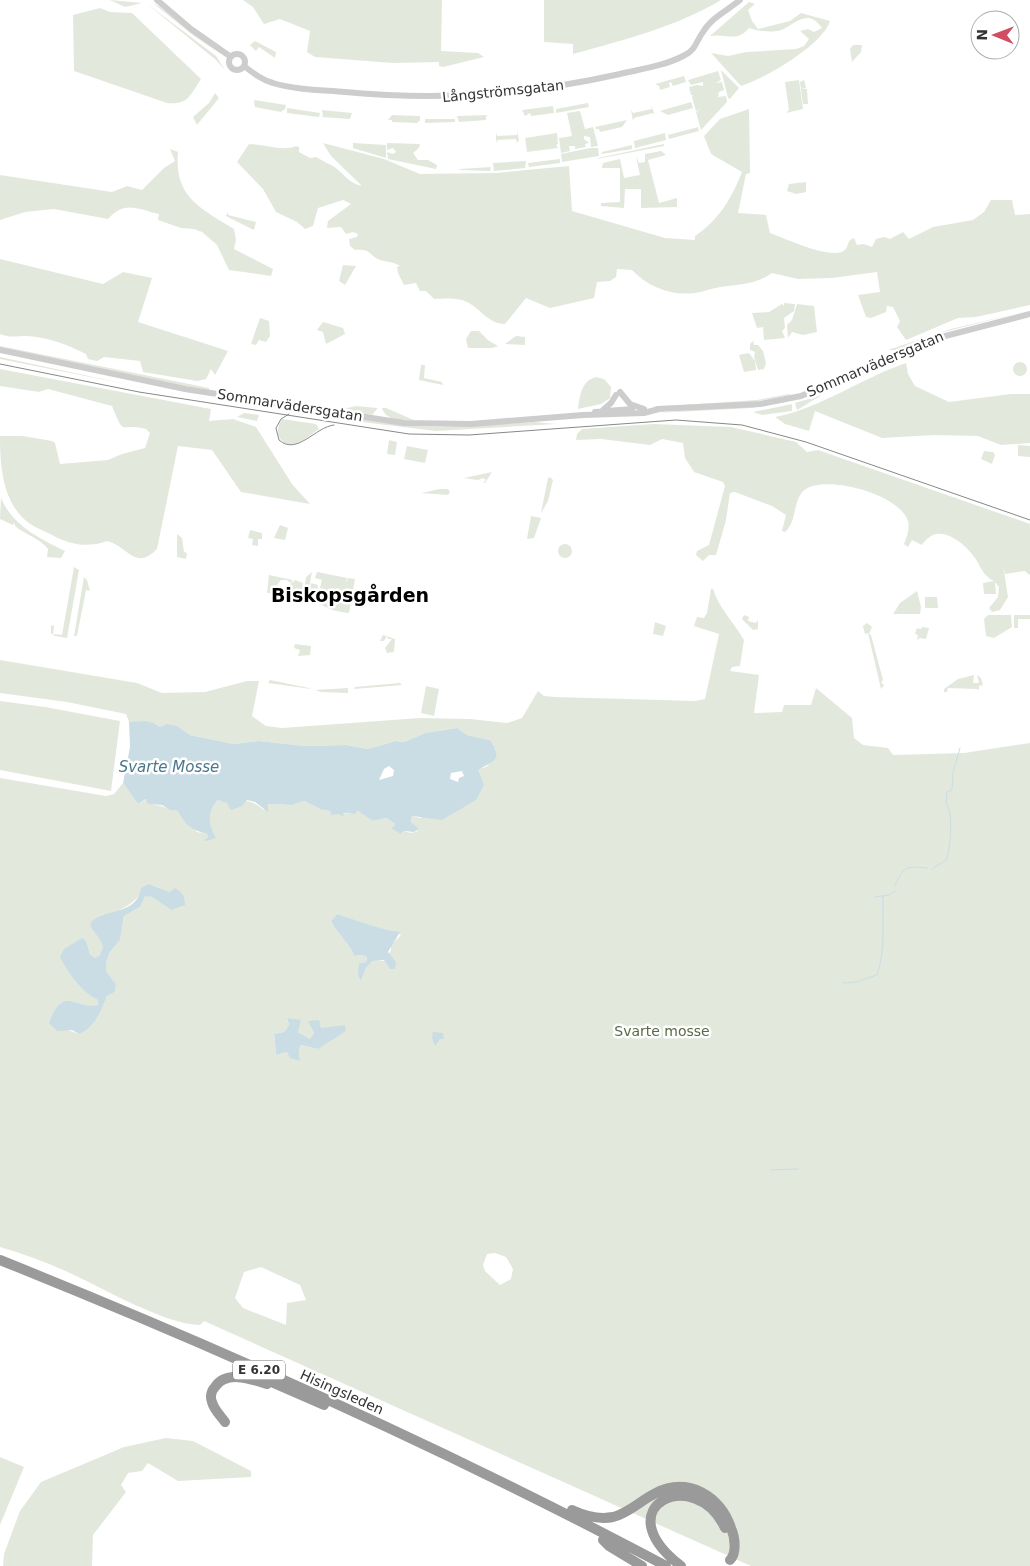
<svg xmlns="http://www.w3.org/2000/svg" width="1030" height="1566" font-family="'DejaVu Sans',sans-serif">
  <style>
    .green { fill: #e3e8dd; fill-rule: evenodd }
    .water { fill: #cadde4; fill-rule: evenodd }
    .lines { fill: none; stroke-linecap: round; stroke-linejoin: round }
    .stream { stroke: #cadde4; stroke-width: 1 }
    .minor { stroke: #cdcdcd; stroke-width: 6 }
    .highway { stroke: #9a9a9a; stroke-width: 10 }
    .tram { stroke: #888; stroke-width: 1 }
    .labels { text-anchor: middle; stroke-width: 5; stroke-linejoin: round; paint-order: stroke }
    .shield { fill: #fff; stroke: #707070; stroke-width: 1 }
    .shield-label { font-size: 12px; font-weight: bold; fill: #333 }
    .street-label { font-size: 14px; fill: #333; stroke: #fff }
    .park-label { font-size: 14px; fill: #596a44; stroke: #fff }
    .water-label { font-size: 15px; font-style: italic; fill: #49778c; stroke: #fff }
    .district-label { font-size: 19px; font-weight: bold; fill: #000; stroke: #fff }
  </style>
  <rect width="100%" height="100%" fill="#fff"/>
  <path class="green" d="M110,0L142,3L125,7Z
    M243,0H442L441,51L478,53L484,57L443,67L439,66V62L393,63L315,57L307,52L310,31L280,19L264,24L253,7Z
    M544,0H721C676,27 623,40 573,54V44L544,42Z
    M749,2L755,4L748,10L752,21L758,29L790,21L801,13L830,21C823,45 764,79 741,86L711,53L728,56L746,52L796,49L804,46L809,39L800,31L808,29L814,32L822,28C807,7 795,25 781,30C772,33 757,31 749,28C737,43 725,33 710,36Z
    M146,3L216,56L225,70L216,60Z
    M153,3L160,7L221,54L194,36Z
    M100,8L110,12L132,13L201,79C190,95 189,105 167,103L74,71L73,15Z
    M255,41L276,52L275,58L259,47L256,51L250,45Z
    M853,45H862L861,52L852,62L850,49Z
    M721,70L739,88L730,99L728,98Z
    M718,71L721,80L716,83L722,82L724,90L719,92L718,97L726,96L727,102L701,130L696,112L702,108L696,111L692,97L693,95H691L689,87L697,85L703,86V82L691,85L688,80Z
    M684,76L686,82L673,86L671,82L669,83L670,87L660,90L659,86L655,84Z
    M799,80L803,109L786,113L789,110L785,82Z
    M804,80L806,88L801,89H807L808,104H803L800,82Z
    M215,93L219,98L197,125L193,117L209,103Z
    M254,100L286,105L285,109L281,112L255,107Z
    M691,102L693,108L668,115L660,111Z
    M588,103L589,107L556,113V109Z
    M651,104L655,116L653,113L634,118L633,121L631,110L633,113L652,109Z
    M553,106L554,113L531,116L530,113L525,116L522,110Z
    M287,108L320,113L319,117L287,113Z
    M749,109L750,173L746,174L738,213L766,215L770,233C784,238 833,261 845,250C847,248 848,243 850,240L854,238L857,245L864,244L872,247L876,239L884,237L890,239L903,232L909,239L933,227L973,220L984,212L991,200H1012L1015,215L1030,214V305L976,317L958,318L906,340L897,327L900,321L893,307L887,306L886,312L871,318L866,317L858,295L880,292L877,272L832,278L798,279L772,273C755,285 740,284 721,287C712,288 703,292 695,293C671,296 648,287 632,270L617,269L616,277L610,281L597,282L594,298L550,308L526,298L505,324C488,324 480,308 467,302C457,297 444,299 434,299L426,291H420L416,283L404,285L398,273L397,267L400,266C394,262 387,262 380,260C369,256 372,248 355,250L350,246L349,239L357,237L358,234L353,232L346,234L341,227L327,228L328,221L351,204L343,200L318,208L313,226L305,229L297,222L276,212L263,189L237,162L249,144C263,144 284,152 296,146L299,147V152L310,158L316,157C321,160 325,162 331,165C343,171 347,183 362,186L331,156L323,143L384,159L420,174L496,173L569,166L572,211L665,238L695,240V236C718,221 732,198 742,172L711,154L704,136L720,119Z
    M322,110L352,113L350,119L322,117L323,115Z
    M580,111L585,129L593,127L598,146L591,147L590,137L584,136V139L589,143L585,144L586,147L575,149V146H569L570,151L561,153L559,138L572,136L567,113Z
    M392,115L420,116V120L417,123L392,122V120H388Z
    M489,115L486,116V120L459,122L457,116Z
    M425,119H455V122L425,123Z
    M627,120L622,127L600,132L599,129H596L595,127Z
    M698,127L699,131L669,139L668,135Z
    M517,131L519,140L517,143L516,139L497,140L496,143V132L497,136L517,135Z
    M557,133L558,144L556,145L558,148L527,152L525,138Z
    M665,133L666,140L635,148L634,141Z
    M353,143L386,145V158L353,148Z
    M387,143L420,144L419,148L413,153L418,160H428L437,165L436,169L388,159L387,152L393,154L396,152L393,148L387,150Z
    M664,144V146L597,159L598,158Z
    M632,145V149L602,154V152Z
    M590,148H598L599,156L562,162L561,154Z
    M170,149L178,152C174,197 200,208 234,229L236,240L234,249L273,269L271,276L229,270L217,245L202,232L194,229L181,228L158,220L159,214C137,209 125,200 108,219L54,209L25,212L0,220V175L112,192L127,186L142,190L164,168L175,161Z
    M661,151L666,155L648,160L659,203L677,198V207L641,208V189H625L624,208L601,206V203L620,202V168H602L603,163L620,159L624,178L640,175L636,156L639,163L645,162V154Z
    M560,159V163L529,167L528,163Z
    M526,161L525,168L494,171L493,163Z
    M491,167L490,171L459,170L460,169Z
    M806,182V192L796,194L787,191L789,184Z
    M228,212V215L256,222L254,230L226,216Z
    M0,259L103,284L123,272L152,278L138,322L228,351L215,375L211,369L206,379L197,381L143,372L140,361L104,357L97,361L88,359L86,354C68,345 48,337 27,336C16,336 10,338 0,334Z
    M343,265L356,266L345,285L339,281Z
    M784,303L795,304L794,311L784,318L785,328L782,331L785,338L764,340L763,327L757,328L752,313L769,312L782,304L784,306Z
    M797,304L814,306L817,332L803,335L792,332L788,338L787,325L792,320Z
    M1030,310L940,333L896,350H888L951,329Z
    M260,318L269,321L270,336L266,342L259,340L256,345L251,344Z
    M323,322L343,328L345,334L326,344L323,332L317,330Z
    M471,331H479L489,341L498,346L492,348H468L466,339Z
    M516,336L525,337V345L505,344Z
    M753,341L754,345H758L763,351L766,363L764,369L758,370L754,357L755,352L750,350V344Z
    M0,346L209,388V390L143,379L0,348Z
    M749,353L755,361L756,370L744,372L739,355Z
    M0,357L144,388H145L0,359Z
    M1013 369a7 7 0 1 1 14 0a7 7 0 1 1-14 0Z
    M906,363L908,374L915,386L949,402L1011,394H1030V443L1001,445L978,436L934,435L882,438L815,411L809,431L785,424L775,417C819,409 862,378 906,363Z
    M421,365H425L424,378L442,382L443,385L419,380Z
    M0,369L211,409L209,421L233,419L256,427L292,484L310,504L241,492L212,450L178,446L157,549C135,572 127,545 107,541C88,548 70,545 52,535C42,530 29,525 22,517C2,496 0,464 0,436H23L52,441L55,443L60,464L108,460L122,454L145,448L150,433L146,429C120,422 125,439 112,406L48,389L39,392L0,386Z
    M596,377L604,379L611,387L610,398L601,404L578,409C580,396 581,381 596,377Z
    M789,394L790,395L753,402L668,406L757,400Z
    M822,395L797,410L795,403Z
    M791,401L752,408L657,413Z
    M792,404V411L762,415L753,412Z
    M356,406L377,408V409L372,415L339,410Z
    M382,408H386L416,421C404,420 386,422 382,408Z
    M244,413L259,415L257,421L237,417Z
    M342,416L411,426L441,427L535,422L556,424L436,431L337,419Z
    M282,419L316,424L319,429C311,434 303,442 294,444C278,447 274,429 282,419Z
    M653,424L731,427L796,442L807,452L818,450L1030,524V574L1029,575L1025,571L1005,574L1003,565L1008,597L1000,610L992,612L989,608L998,597L999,587L995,582L996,594H984L983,583L994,581C983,576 981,567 975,558C967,546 947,529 933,535C928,538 925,540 922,545L912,540L908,547L904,544C907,536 910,529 908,521C899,494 828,475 806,489C792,498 798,521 785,532L782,531L786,515L772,506L735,492L730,493L726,520L716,555H709L703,561L696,555L697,551L709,545L725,486L723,482L694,472L685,458L683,443L662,439L650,445L601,439L576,440L577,434L582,429Z
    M389,440L397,442L395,455L387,454Z
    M1018,445L1030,446V457L1018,456Z
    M407,446L428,450L425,463L404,459Z
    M984,451L993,452L995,455L992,464L981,459Z
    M492,472L485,483H483L486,480L483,478L478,480L464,478Z
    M550,477L553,480L548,501L541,513L548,478Z
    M440,489H448L450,492L448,495L421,493Z
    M1,498C13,526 39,538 65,551L61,558L47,557L48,549C41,539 24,534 15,526V523L13,525L0,519Z
    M531,516L541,518L534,538L527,539Z
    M280,525L288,528L285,540L274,538Z
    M250,530L262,533V539H258V546L252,545L253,539L248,538Z
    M177,534L182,538L184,552L187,553L186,559L177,557Z
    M558 551a7 7 0 1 1 14 0a7 7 0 1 1-14 0Z
    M74,567L79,570L67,638L55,636L51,633V626L54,625L53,634L62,635Z
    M312,572L307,598L317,600L322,580L315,578L317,572L347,578L346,584L348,578L355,579L349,613C340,612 322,609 318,600L316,602L303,599L306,577Z
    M269,575L293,580L290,583L287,580H281L277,585L278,590L273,593H267Z
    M84,577L87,580L90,591L86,590L77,636H74Z
    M295,580L303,583L300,599L275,594L282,590H288L290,584Z
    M311,583L318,585L316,598L309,597Z
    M711,589H713C720,610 733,621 744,640L740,666L732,667L730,671L759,675L754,713L782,712L784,705H811L816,688L852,718L854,738L863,745L888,748L893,755L964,753L1030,743V1566H751L204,1321L200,1325C167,1325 104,1289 72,1274C49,1263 24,1254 0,1247V778L106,796L114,794L123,783L138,804L147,799L154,805C163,805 169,810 178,811L197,832L207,834L208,837L204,840L214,835C204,825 210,809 218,800C239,805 246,794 264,810L270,804L292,805L304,801L322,810L349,814L361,811L373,821L386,818L394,823L402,834L404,831L411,833L418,831L411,822L412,816L420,818L478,773V769L486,767L496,757V750L490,740L467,735L457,728L425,733L404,742L396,741L368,749L346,745L305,746L259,741L234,744L190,735L181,729L160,727L154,723L129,722L126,714L67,702L0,693V660L137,683L162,693L205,692L247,681H259L252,716L266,726L282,728L420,718L470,719L507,723L522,718L538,691L544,696L555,697L695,701L705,699L719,634L694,626L697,617L704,618L707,613ZM149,884L170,892L171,910L152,897L145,895L140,907L124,916L120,940L110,952L106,963V971L116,984L115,992L107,996C101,1012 93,1022 79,1034L50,1023C62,984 75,1009 98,1006L97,999L82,988L72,975L88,948L90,954L95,958L100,955L104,947L100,936L93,931L101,915C122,913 137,901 149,884ZM337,914C348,918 359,923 370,926C381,930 390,928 401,935L391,945V950L385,961L372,960L366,968L361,981L359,963L366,962L367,957L362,955L354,956C349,942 337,934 331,921ZM287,1019L298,1032L310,1039L314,1033L309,1021L320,1028L318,1049L301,1045L299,1049L300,1060L287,1052L276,1055L274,1034L284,1032L289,1025ZM495,1253L506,1257L513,1269L511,1279L500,1285L485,1271L483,1265L487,1254ZM261,1267L300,1285L306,1300L287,1303L286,1325L243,1308L235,1298L244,1272Z
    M917,591L921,607L920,614H893L900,603Z
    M925,597H937L938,608H925Z
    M744,615L749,617L748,621L756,623L758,620V629L753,630L742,619Z
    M988,615H1011L1012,627L994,638L986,636L984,619Z
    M1030,615V619H1018V628H1014V615Z
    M655,622L666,626L663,636L653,634Z
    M867,623L872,627L869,634L871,635L883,680L881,683L884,685L881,689L868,633L865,634L863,626Z
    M922,627L929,628L926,639L920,638L917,640L918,635L915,634L917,628L921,629Z
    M383,635L395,639L394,652L387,653L385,648L392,639H388L387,636L384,641H380Z
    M295,644L311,646L310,655L298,656L300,650L294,648Z
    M974,675L973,683H979L977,675L981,678L983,685L979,686V691L978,689L948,688L947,692H944V689L958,679Z
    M270,680L309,688L311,689L268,683Z
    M400,683L402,685L354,689L355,687Z
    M426,686L439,689L434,716L421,713Z
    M348,688V693L321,692L315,690Z
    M0,701L45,707L120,721L111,791L0,770Z
    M166,1438L193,1441L251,1471V1477L178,1481L148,1463L142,1471L128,1473L121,1485L126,1492L93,1535L92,1566H3L4,1554L20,1511L41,1482L124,1447Z
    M0,1457L24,1467L0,1525Z"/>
  <path class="water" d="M145,721L154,723L160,727L167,724L177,726L190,735L234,744L259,741L305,746L346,745L368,749L396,741L404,742L425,733L457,728L467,735L490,740C504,760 493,761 478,770L484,785L476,800L442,820L412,816L411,822L419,829L414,832L404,831L401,834L391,828L395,826L394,823L386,818L373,821L358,811L355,814L343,813L344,817L339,814L331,815L330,811L322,810L304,801L292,805L270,804L268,805V812L255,802L247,800L242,806L231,810L227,803L218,800C207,812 208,825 216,838L207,841L204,840L208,837L207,834C192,830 185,825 178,811L170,810L162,805L148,804L146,799L138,804L123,783L130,747L129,722ZM389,766L394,770L393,776L379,780L384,769ZM462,771L464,776L459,778L458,782L450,779L451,773Z
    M149,884L170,892L175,888C183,893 185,896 185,905L171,910L152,897L145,896L140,907L124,916L120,940L110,952L106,963V971L116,984L115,992L107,996C102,1009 94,1028 79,1034L72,1030L57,1031L49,1023C63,983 76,1010 98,1005L97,999C82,993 67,971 60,957L64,949L82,938L86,941L90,954L95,958L100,955L103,947C100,936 94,934 90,925C97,907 137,918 141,888Z
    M337,914C358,921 378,929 400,932L388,952L396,962L395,969H390L384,960L372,961L366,968L361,981L358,975L359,963L366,962L367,957L362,955L354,956C349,942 337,934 331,921Z
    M287,1018L301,1020L298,1032L310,1039L314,1033L308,1021L319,1020L321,1028L345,1025L346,1031L318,1049L301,1045L299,1049L300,1061L290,1058L287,1052L276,1055L274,1034L284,1032L289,1025Z
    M433,1032L443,1033L444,1039H440L435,1046L432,1038Z"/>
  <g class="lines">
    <path class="stream" d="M947,859C950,847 954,813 946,803L947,792L952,790L953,772L960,748
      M932,869L946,860
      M895,886C903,866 906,866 927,868
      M875,897L889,895L895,891
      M843,983L856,982L877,975C886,949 882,922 883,896
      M771,1170L798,1169"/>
    <path class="minor" d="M157,0L191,29L231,57
      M229 62a8 8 0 1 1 16 0a8 8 0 1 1-16 0Z
      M244,66C253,73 262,80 273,83C296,90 321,90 345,92C440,101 526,95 620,74C641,69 665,66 685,55C696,50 696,41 703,32C711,18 728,10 740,0
      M0,350L185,389L404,423L471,424L583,415L644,413L659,409
      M620,392L630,404L644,409
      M657,409L760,404L801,396L930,340L1030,314
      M603,410L611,403L616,395
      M595,412L632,409"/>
    <path class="highway" d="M0,1260C227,1351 450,1451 666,1566
      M262,1378L324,1405
      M225,1422C221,1416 214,1410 212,1402C210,1397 211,1391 215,1387C226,1370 251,1379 267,1384
      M572,1510C585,1516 598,1520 613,1517C629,1513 641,1500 656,1493C687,1476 721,1496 731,1528C735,1537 737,1553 730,1560
      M603,1540L609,1546L642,1566
      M681,1566C603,1506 696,1464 725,1528"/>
    <path class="tram" d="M0,364L139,392L409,434L469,435L676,420L742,425L806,442L1030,520
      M289,414L281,419L276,428L279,440C297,456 315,427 334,425"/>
  </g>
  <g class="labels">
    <rect class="shield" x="233" y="1360.5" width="52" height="19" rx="4"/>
    <g class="shield-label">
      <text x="259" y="1374">E 6.20</text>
    </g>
    <g class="street-label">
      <text transform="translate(503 91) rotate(-6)" y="5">Långströmsgatan</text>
      <text transform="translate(875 364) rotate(-23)" y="5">Sommarvädersgatan</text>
      <text transform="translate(290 405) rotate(9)" y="5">Sommarvädersgatan</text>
      <text transform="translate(342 1392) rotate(24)" y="5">Hisingsleden</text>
    </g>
    <g class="park-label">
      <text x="662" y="1036">Svarte mosse</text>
    </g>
    <g class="water-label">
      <text x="169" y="772">Svarte Mosse</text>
    </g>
    <g class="district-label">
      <text x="350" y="602">Biskopsgården</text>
    </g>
  </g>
  <g transform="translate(995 35) rotate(271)"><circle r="24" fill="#ffffff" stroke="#adadad"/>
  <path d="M0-4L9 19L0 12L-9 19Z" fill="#d14d61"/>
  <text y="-8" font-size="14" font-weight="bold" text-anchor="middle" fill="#333333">N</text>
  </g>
</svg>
